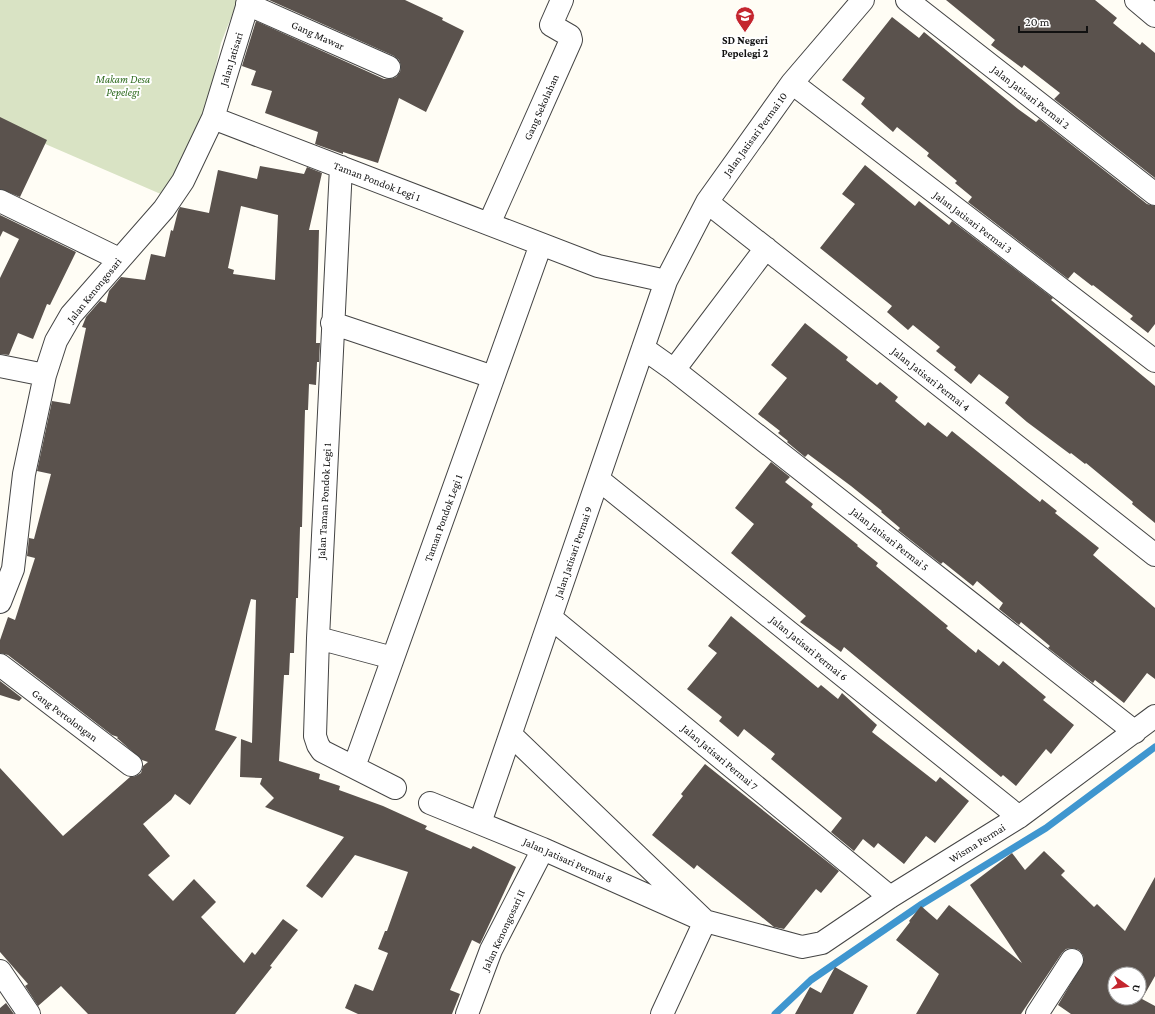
<svg xmlns="http://www.w3.org/2000/svg" width="1155" height="1014" font-family="'Crimson Pro',serif">
  <style>
    .cemetery { fill: #d9e3c4 }
    .lines { fill: none; stroke-linecap: round; stroke-linejoin: round }
    .stream { stroke: #3f96cf; stroke-width: 7 }
    .building { fill: #5a524d; fill-rule: evenodd }
    .minor-casing { stroke: #444; stroke-width: 24 }
    .minor { stroke: #fff; stroke-width: 22 }
    .labels { text-anchor: middle; stroke-width: 4; stroke-linejoin: round; paint-order: stroke }
    .street-label { font-size: 11px; fill: #111; stroke: #fff }
    .poi-label { font-size: 11px; font-weight: bold; fill: #111; stroke: #fff }
    .park-label { font-size: 11px; font-style: italic; fill: #2f6b1f; stroke: #fff }
  </style>
  <rect width="100%" height="100%" fill="#fffdf5"/>
  <path class="cemetery" d="M0,0H238L221,43L210,94L193,142L163,195L36,140L0,122Z"/>
  <g class="lines">
    <path class="stream" d="M775,1014L811,980L922,904L1046,828L1155,747"/>
  </g>
  <path class="building" d="M269,0H405L443,18L442,20L464,31L426,112L399,98L378,163L343,152V154L315,144L318,132L265,113L272,91L251,85L256,71L242,66L256,21L384,79H391L396,77L400,72L401,66L399,60L394,56Z
    M946,0H1095L1117,18L1113,23L1140,45L1142,42L1155,53V178L1054,99L1060,93L1024,65L1022,68L991,45L995,40Z
    M892,17L919,38L924,32L1018,109L1036,122L1039,119L1147,204L1155,206V324L1148,333L1130,319L1133,316L1093,285L1092,286L1074,272L1068,279L968,202L972,197L955,183L957,181L927,156L929,153L897,127L893,132L861,104L865,98L842,80Z
    M0,117L47,140L20,197L0,189Z
    M865,165L915,206L919,201L949,225L952,221L1053,298L1051,300L1155,386V523L1132,504L1133,502L1086,463L1085,464L1071,453L1070,454L1027,422L1005,403L1009,397L979,374L971,384L954,370L956,367L936,351L940,347L913,325L908,330L887,312L892,306L820,248L855,204L842,194Z
    M260,166L304,174L307,167L322,173L309,230H319L316,343H320L319,362H317L316,385L309,384L308,410H305L302,527H300L298,598H296L294,653H290L289,675H284L279,761L320,774L319,779L340,786L339,790L383,806L427,826L425,829L471,849L473,846L516,867L480,944L472,940L450,990L460,994L452,1014H358L345,1008L355,984L373,991L388,953L378,949L385,931H387L408,872L355,855L322,898L306,886L344,837L265,807L274,798L260,784L262,778L240,777L241,739L252,743L256,600L251,599L215,730L237,737L190,805L175,794L171,800L143,824L170,856L148,875L173,901L194,879L216,902L201,917L244,963L252,952L255,955L283,919L298,930L270,966L272,967L235,1014H88L61,986L38,1006L25,986L28,984L0,952V768L63,836L130,777L136,776L141,773L143,766L148,762L142,760L117,738L118,737L112,735L8,655L0,653V640L8,617L15,620L35,558L27,556L29,538L34,539L51,474L37,471L52,401L70,404L86,328L82,327L86,317L100,301L106,303L109,291L121,277L145,280L151,254L165,257L171,230L173,231L178,211L180,207L209,213L218,170L257,179ZM241,206L278,215L275,280L233,274L234,270L228,268Z
    M0,215L76,252L50,305L47,304L33,339L18,333L9,355L0,354V278L19,239L3,231L0,237Z
    M805,323L848,357L846,360L877,385L880,382L898,397L895,401L925,426L928,422L947,437L952,431L1040,502L1042,499L1057,511L1055,513L1099,548L1093,555L1155,608V679L1147,673L1124,703L1095,680L1093,683L1048,648L1050,646L1021,622L1019,625L999,609L1003,603L977,581L973,586L943,562L941,564L898,530L900,528L881,512L882,511L851,486L808,454L805,457L787,442L788,441L778,433L780,431L758,414L787,378L771,365Z
    M771,462L790,477L785,482L813,504L811,507L858,545L857,546L878,563L876,566L948,626L946,628L976,653L978,649L999,666L1003,661L1046,697L1043,700L1074,725L1051,754L1046,749L1016,786L1003,775L1001,777L844,647L841,652L800,622L806,616L731,553L754,524L735,508Z
    M731,616L818,688L821,685L838,699L842,693L877,725L872,732L936,782L940,777L969,801L935,843L926,836L904,864L878,843L874,848L863,839L854,851L831,832L842,818L771,759L775,754L744,729L738,737L719,721L722,717L687,689L717,653L708,646Z
    M0,681L22,698L19,701L0,695Z
    M705,764L839,871L821,893L816,889L784,929L774,927L697,865L694,869L652,835L683,796L681,794Z
    M1044,851L1065,871L1061,875L1094,907L1097,904L1125,931L1155,877V976L1142,999L1155,1006V1014H1071L1058,1005L1084,961L1083,955L1079,950L1072,948L1066,949L1062,953L1021,1014H916L939,974L896,940L910,922L909,921L921,906L937,920L949,905L1022,963L970,885L1012,853L1025,870ZM1115,974H1139V998H1115Z
    M835,967L868,986L853,1014H795L810,987L821,993Z
    M6,1003L14,1014H0V1008Z"/>
  <g class="lines">
    <defs>
      <path id="minor" d="M907,0L1155,194
        M1136,0L1155,16
        M247,4L389,67
        M792,83L1155,361
        M213,118L598,266L666,281
        M341,167L318,638L315,736L318,745L322,751L395,788
        M0,201L119,259
        M707,202L1155,555
        M489,224L571,40L570,36L551,25L562,0
        M332,323L493,377
        M643,348L674,370L1135,732
        M0,366L45,375
        M674,370L766,248
        M598,479L1019,817
        M0,602L13,569L24,474L45,375L56,341L71,315L164,209L183,181L213,118L249,0
        M551,618L890,897
        M318,638L393,658
        M0,665L131,765
        M511,735L705,921L662,1014
        M354,767L541,244
        M430,803L543,849L705,921L802,947L822,943L890,897L1019,817L1155,716
        M480,823L666,281L707,202L792,83L863,0
        M0,971L29,1014
        M467,1014L491,950L543,849
        M1037,1014L1072,960"/>
    </defs>
    <use href="#minor" class="minor-casing"/>
    <use href="#minor" class="minor"/>
  </g>
  <defs>
    <symbol id="school-pin" viewBox="-11 -11 22 30"><path d="M0 17L-7.5 6A9.5 9.5 0 1 1 7.5 6Z" fill="#c4262e" stroke="#fff"/><path d="M0-5L7-2L0 1L-7-2ZM-4 1L0 2.5L4 1V4Q0 6-4 4Z" fill="#fff"/></symbol>
  </defs>
  <g fill-rule="evenodd">
    <use href="#school-pin" x="734" y="5" width="22" height="30"/>
  </g>
  <g class="labels">
    <g class="street-label">
      <text transform="translate(318 35) rotate(24)" y="4">Gang Mawar</text>
      <text transform="translate(231 59) rotate(-73)" y="4">Jalan Jatisari</text>
      <text transform="translate(1031 97) rotate(38)" y="4">Jalan Jatisari Permai 2</text>
      <text transform="translate(541 107) rotate(-66)" y="4">Gang Sekolahan</text>
      <text transform="translate(755 134) rotate(-54)" y="4">Jalan Jatisari Permai 10</text>
      <text transform="translate(377 181) rotate(21)" y="4">Taman Pondok Legi 1</text>
      <text transform="translate(973 222) rotate(37)" y="4">Jalan Jatisari Permai 3</text>
      <text transform="translate(94 290) rotate(-51)" y="4">Jalan Kenongosari</text>
      <text transform="translate(931 379) rotate(38)" y="4">Jalan Jatisari Permai 4</text>
      <text transform="translate(324 501) rotate(-87)" y="4">Jalan Taman Pondok Legi 1</text>
      <text transform="translate(443 518) rotate(-70)" y="4">Taman Pondok Legi 1</text>
      <text transform="translate(890 539) rotate(38)" y="4">Jalan Jatisari Permai 5</text>
      <text transform="translate(573 552) rotate(-71)" y="4">Jalan Jatisari Permai 9</text>
      <text transform="translate(809 648) rotate(39)" y="4">Jalan Jatisari Permai 6</text>
      <text transform="translate(65 715) rotate(37)" y="4">Gang Pertolongan</text>
      <text transform="translate(720 757) rotate(40)" y="4">Jalan Jatisari Permai 7</text>
      <text transform="translate(977 843) rotate(-32)" y="4">Wisma Permai</text>
      <text transform="translate(568 860) rotate(24)" y="4">Jalan Jatisari Permai 8</text>
      <text transform="translate(503 930) rotate(-65)" y="4">Jalan Kenongosari II</text>
    </g>
    <g class="poi-label">
      <text x="745" y="44">SD Negeri<tspan x="745" dy="13">Pepelegi 2</tspan></text>
    </g>
    <g class="park-label">
      <text x="123" y="83">Makam Desa<tspan x="123" dy="13">Pepelegi</tspan></text>
    </g>
  </g>
  <g transform="translate(1127 986) rotate(104)"><circle r="19" fill="#ffffff" stroke="#a0a0a0"/>
  <path d="M0-3L7 15L0 10L-7 15Z" fill="#c4262e"/>
  <text y="-6" font-size="11" font-weight="bold" text-anchor="middle" fill="#111111">U</text>
  </g>
  <path d="M1019 26v6h68v-6" fill="none" stroke="#111111" stroke-width="2"/>
  <text x="1025" y="26" font-size="12" fill="#111111" stroke="#ffffff" stroke-width="3" paint-order="stroke">20 m</text>
</svg>
